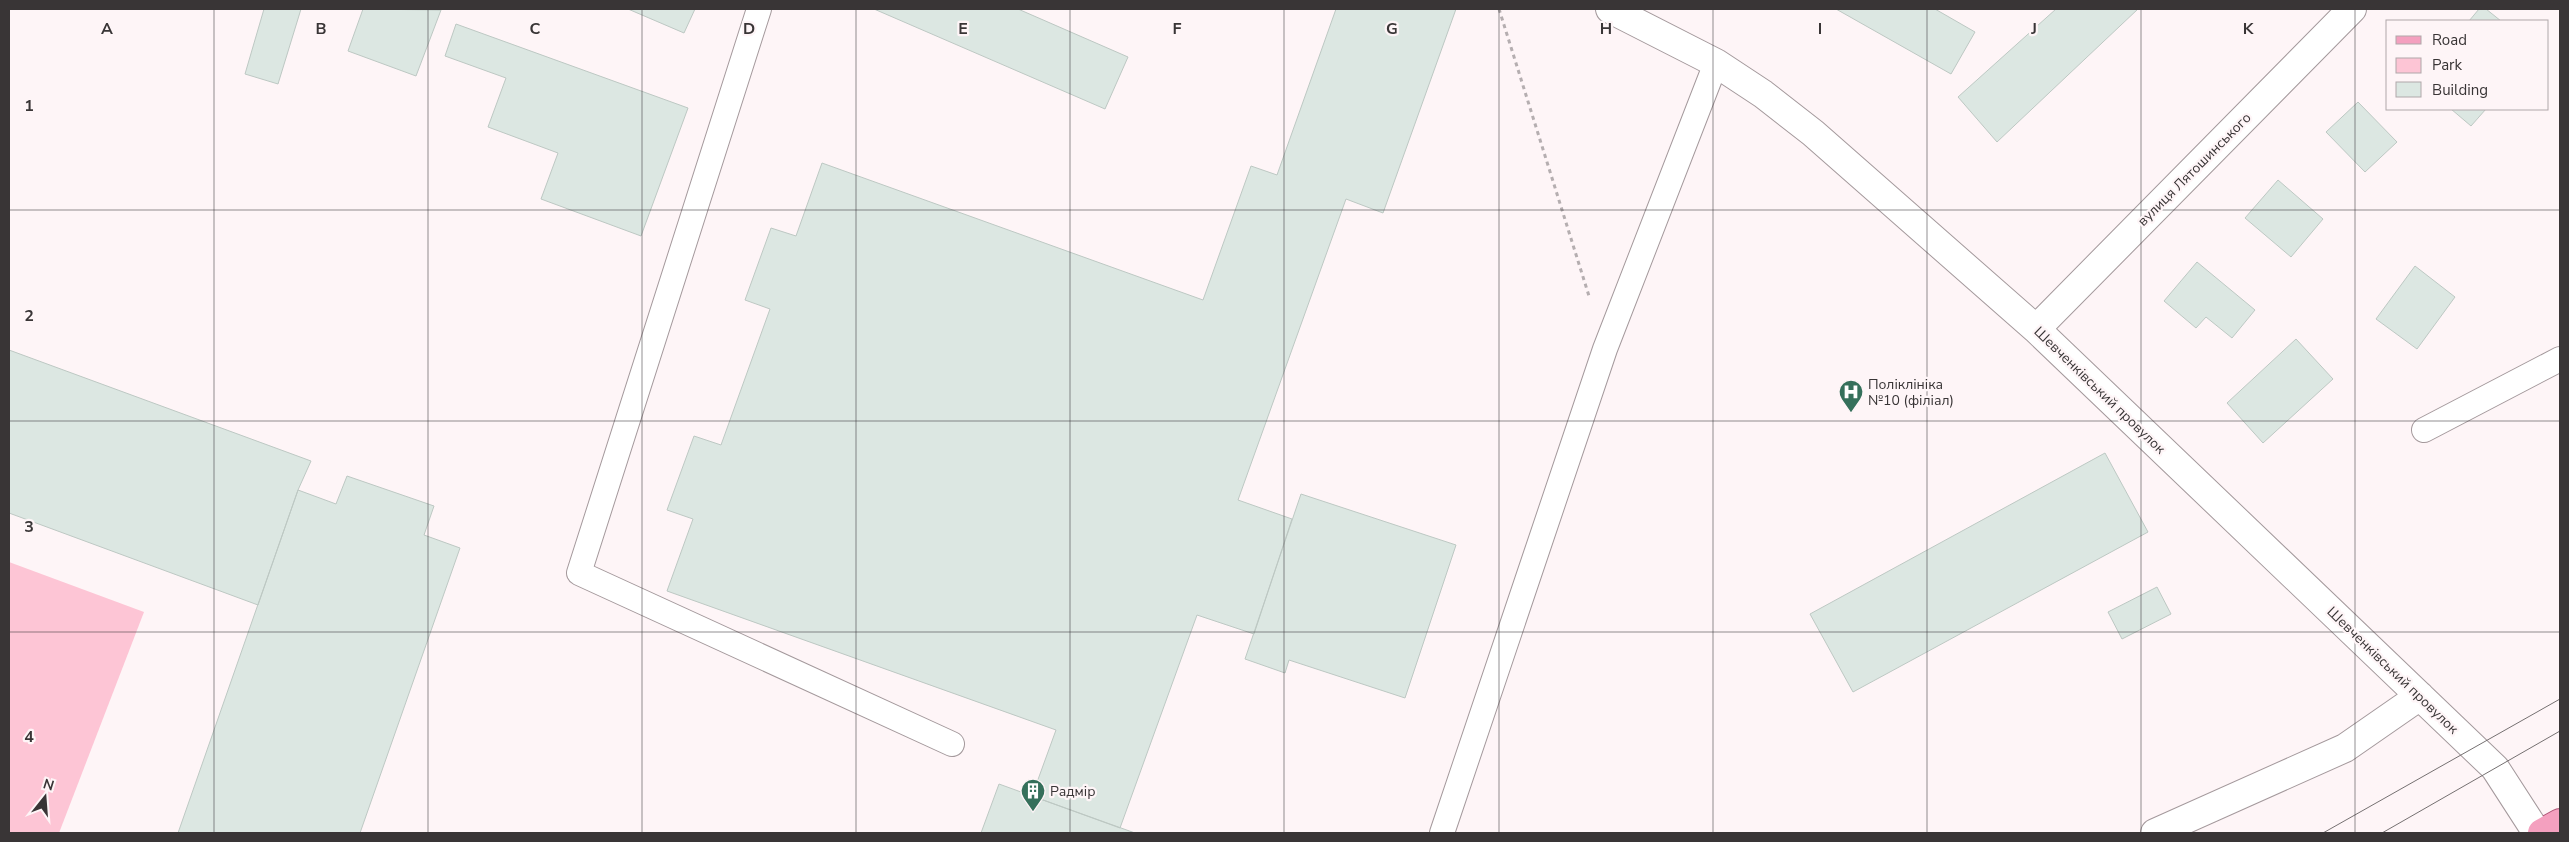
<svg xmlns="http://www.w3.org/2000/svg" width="2569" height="842" font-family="'Nunito Sans',sans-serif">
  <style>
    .green { fill: #fdc5d5 }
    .building { fill: #dce7e2; stroke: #bdc8c3 }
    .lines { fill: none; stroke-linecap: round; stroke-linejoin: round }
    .lane-casing { stroke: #a4999c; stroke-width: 26 }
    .street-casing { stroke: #a4999c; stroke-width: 30 }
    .primary-casing { stroke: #ae5274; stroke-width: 30 }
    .path { stroke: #b5aeb0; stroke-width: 3; stroke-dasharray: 4 4; stroke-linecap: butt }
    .lane { stroke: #fff; stroke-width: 24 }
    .street { stroke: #fff; stroke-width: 28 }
    .primary { stroke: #f4a0bf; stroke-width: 28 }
    .tram { stroke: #757071; stroke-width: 1 }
    .grid { fill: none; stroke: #393536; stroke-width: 1; stroke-opacity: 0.55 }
    .labels { text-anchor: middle; stroke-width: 4.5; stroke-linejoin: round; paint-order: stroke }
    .street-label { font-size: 14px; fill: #393536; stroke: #fef5f7 }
    .poi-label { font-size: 14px; fill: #393536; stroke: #fef5f7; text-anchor: start }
    .grid-label { font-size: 16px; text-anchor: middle; font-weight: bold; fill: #393536; stroke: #fef5f7; stroke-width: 4.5; stroke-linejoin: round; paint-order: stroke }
  </style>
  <rect width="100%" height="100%" fill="#fef5f7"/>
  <path class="green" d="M9,562L144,612L59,833H9Z"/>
  <path class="building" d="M264,9H301L278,84L245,74Z
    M363,9L441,10L416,76L348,51Z
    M628,9H695L684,33Z
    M874,9H1018L1128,57L1105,109Z
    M1336,9H1456L1383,213L1346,199L1238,500L1292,519L1254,634L1197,615L1120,828L1032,796L1056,730L667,591L693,519L667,510L694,436L721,445L770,309L745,300L771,228L796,236L822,163L1203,300L1251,166L1277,175Z
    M1836,9H1935L1975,32L1951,74Z
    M2056,9H2138L1997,142L1958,97Z
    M2479,9H2486L2501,21H2469Z
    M456,24L688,108L641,236L541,199L558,153L488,127L506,78L445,56Z
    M2358,102L2397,142L2365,172L2326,132Z
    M2451,109H2486L2471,126Z
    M2278,180L2323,219L2291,257L2245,218Z
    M2197,262L2255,310L2232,338L2206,317L2196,328L2164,301Z
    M2415,266L2455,297L2417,349L2376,319Z
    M2296,339L2333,379L2263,443L2227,403Z
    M9,350L311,461L298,490L258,605L9,513Z
    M2105,453L2148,532L1853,692L1810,614Z
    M347,476L434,506L424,535L460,548L360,833H178L298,490L336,504Z
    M1301,494L1456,545L1405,698L1289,660L1285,673L1245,659Z
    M2157,587L2171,614L2122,639L2108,612Z
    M999,784L1032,796L1135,833H981Z"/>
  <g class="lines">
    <defs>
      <path id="lane" d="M759,9L579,573L952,744
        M2424,430L2560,359
        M1442,833L1605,349L1716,63"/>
      <path id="street" d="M1610,9L1716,63L1763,94L1813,133L2036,329L2495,768L2537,833
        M2036,329L2352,9
        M2155,833L2345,748L2420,696"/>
      <path id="primary" d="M2542,833L2560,823"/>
    </defs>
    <use href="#lane" class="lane-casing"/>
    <use href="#street" class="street-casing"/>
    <use href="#primary" class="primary-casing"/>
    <path class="path" d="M1499,9L1589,296"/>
    <use href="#lane" class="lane"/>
    <use href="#street" class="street"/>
    <use href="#primary" class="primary"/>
    <path class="tram" d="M2323,833L2560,699
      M2382,833L2560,731"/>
  </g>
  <path class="grid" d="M214,9V833M428,9V833M642,9V833M856,9V833M1070,9V833M1284,9V833M1499,9V833M1713,9V833M1927,9V833M2141,9V833M2355,9V833M9,210H2560M9,421H2560M9,632H2560"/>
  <defs>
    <symbol id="hospital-pin" viewBox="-11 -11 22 30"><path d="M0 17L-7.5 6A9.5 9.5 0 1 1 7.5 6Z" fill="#35705b" stroke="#fef5f7"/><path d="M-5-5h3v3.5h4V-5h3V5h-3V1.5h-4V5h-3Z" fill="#fff"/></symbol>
    <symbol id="building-pin" viewBox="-11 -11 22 30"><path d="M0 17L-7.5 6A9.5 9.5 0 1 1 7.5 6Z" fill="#35705b" stroke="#fef5f7"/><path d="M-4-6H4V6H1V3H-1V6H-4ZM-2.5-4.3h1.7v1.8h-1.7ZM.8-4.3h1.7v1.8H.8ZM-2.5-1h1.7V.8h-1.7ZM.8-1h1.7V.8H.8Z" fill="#fff"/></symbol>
  </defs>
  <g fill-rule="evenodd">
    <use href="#hospital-pin" x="1837" y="378" width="28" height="38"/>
    <use href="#building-pin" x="1019" y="777" width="28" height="38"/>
  </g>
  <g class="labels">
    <g class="street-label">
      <text transform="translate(2194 169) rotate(-45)" y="5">вулиця Лятошинського</text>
      <text transform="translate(2100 390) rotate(44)" y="5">Шевченківський провулок</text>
      <text transform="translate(2393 670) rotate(44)" y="5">Шевченківський провулок</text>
    </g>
    <g class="poi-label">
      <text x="1868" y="389">Поліклініка<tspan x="1868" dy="16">№10 (філіал)</tspan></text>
      <text x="1050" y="796">Радмір</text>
    </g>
  </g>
  <g class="grid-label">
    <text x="107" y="34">A</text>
    <text x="321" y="34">B</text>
    <text x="535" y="34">C</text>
    <text x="749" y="34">D</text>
    <text x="963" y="34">E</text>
    <text x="1177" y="34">F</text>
    <text x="1392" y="34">G</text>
    <text x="1606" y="34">H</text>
    <text x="1820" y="34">I</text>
    <text x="2034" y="34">J</text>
    <text x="2248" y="34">K</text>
    <text x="29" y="111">1</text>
    <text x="29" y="321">2</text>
    <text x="29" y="532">3</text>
    <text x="29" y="742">4</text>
  </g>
  <rect width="2569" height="842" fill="none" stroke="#393536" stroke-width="20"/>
  <rect x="2386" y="20" width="162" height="90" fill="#fef5f7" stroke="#afa8aa"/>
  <rect x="2396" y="36" width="25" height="8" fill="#f4a0bf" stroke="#afa8aa"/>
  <text x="2432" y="45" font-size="15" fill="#393536">Road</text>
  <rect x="2396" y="58" width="25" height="15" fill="#fdc5d5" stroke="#afa8aa"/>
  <text x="2432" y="70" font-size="15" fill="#393536">Park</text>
  <rect x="2396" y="82" width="25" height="15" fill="#dce7e2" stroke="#afa8aa"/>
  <text x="2432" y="95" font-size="15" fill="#393536">Building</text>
  <g transform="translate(45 797) rotate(17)" stroke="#fef5f7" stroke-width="4" paint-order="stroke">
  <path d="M0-4L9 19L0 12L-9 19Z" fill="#393536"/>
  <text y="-8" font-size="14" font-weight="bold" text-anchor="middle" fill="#393536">N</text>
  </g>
</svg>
